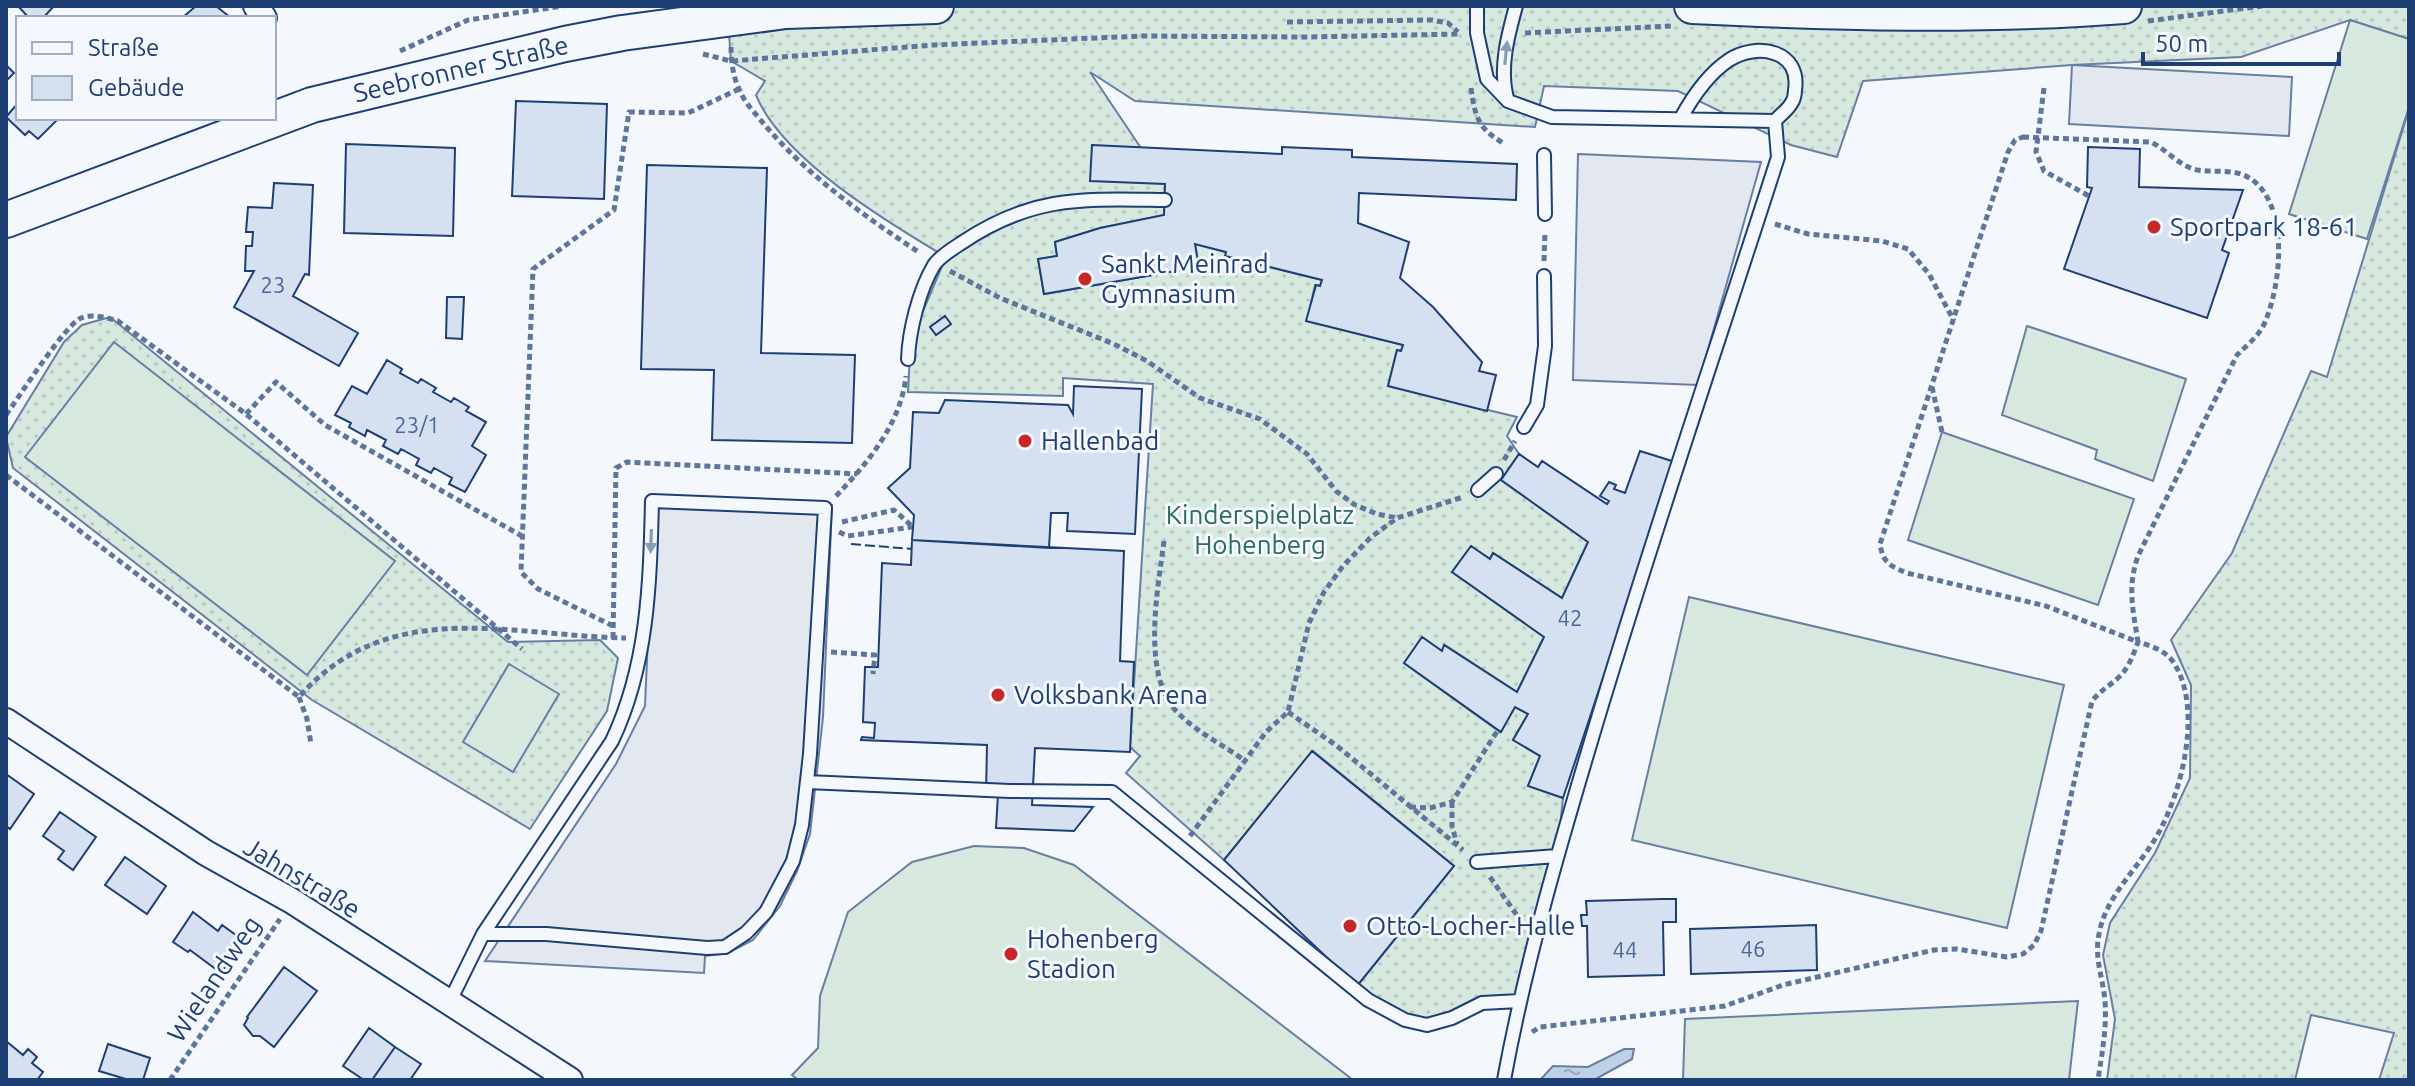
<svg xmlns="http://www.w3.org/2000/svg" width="2415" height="1086" font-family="Ubuntu,sans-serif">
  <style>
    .grass { fill: url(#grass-dots); stroke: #687fa3; stroke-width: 2 }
    .pitch { fill: #d7e8df; stroke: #687fa3; stroke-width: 2 }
    .parking { fill: #e3e8f0; stroke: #687fa3; stroke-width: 2 }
    .water { fill: url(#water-ripples); stroke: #687fa3; stroke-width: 2 }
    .building { fill: #d5e0f0; stroke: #1d3f73; stroke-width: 2 }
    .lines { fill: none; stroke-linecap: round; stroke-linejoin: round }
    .lane-casing { stroke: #1d3f73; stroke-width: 16 }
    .street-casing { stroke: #1d3f73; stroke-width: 28 }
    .secondary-casing { stroke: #1d3f73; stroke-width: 38 }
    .path { stroke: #5e769c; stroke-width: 5; stroke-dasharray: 6 4; stroke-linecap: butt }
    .lane { stroke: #f4f7fb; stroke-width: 12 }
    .street { stroke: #f4f7fb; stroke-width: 24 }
    .secondary { stroke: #f4f7fb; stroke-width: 34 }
    .fence { stroke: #1d3f73; stroke-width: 2; stroke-dasharray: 10 4; stroke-linecap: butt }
    .oneway { fill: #889bb7 }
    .poi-dot { fill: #c62828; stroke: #f4f7fb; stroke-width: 3 }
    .labels { text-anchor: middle; stroke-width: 6; stroke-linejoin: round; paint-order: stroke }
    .number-label { font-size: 22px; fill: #4b6792 }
    .street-label { font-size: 26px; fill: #1d3f73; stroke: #f4f7fb }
    .poi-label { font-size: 26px; fill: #1d3f73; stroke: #f4f7fb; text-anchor: start }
    .park-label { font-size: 26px; fill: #2c6c60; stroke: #f4f7fb }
  </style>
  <defs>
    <pattern id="grass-dots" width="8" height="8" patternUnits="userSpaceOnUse" patternTransform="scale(2)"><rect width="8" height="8" fill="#d7e8df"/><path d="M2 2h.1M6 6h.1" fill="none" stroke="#b8c8c3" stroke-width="1.8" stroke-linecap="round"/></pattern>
    <pattern id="water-ripples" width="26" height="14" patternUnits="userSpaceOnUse" patternTransform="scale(2)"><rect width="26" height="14" fill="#bed0e5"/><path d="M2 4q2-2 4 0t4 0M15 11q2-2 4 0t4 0" fill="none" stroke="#9aaabe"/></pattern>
  </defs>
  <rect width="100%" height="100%" fill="#f4f7fb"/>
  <path class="grass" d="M727,6H2409V39L2350,20L2241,57L2072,65L1863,81L1837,157L1791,145L1678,91L1544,86L1535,127L1135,101L1090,72L1165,184L1164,215L1100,228L1055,242L1057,256L1038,259L1044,294L1198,267L1195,244L1226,252V256L1322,280L1320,286L1315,285L1307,321L1403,345L1401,351L1397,350L1388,386L1517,417L1507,436L1519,454L1501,480L1588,542L1562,598L1493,553L1490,559L1471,546L1452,572L1544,637L1517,692L1445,645L1442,651L1423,638L1404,663L1500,732L1515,707L1528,714L1513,740L1540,756L1528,786L1563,798L1557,856L1519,1001L1482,1003L1452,1018L1405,1020L1357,986L1454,866L1313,751L1224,860L1126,773L1140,756L1130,747L1153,384L1063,378V396L908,392L910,353L920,318L946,257C887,222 782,159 756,95L765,81L731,61Z
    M2409,109V1080H2379L2394,1033L2311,1015L2295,1080H2107L2115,1019L2103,955L2110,923L2155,853L2190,778L2191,685L2171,640L2232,553L2311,371L2327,377Z
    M110,317L508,642L600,640L618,658L607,711L530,829L312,700L13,468L6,437L64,342L82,325Z"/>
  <path class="pitch" d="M2350,20L2409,39V107L2367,239L2289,214Z
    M2027,326L2186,379L2153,481L2095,459L2097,450L2002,415Z
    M114,342L395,561L307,675L25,457Z
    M1942,432L2134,499L2098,605L1908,540Z
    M1689,597L2064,685L2007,928L1632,840Z
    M509,664L559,694L513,772L463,742Z
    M974,846L1024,848L1074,865L1353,1080H798L792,1075L818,1048L820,996L848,912L912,862Z
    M2078,1001L2069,1080H1683L1685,1019Z"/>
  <path class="parking" d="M2072,65L2292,77L2289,136L2069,124Z
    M1578,154L1761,162L1698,385L1573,380Z
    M654,500L832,505L823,717L810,834L797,871L780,906L753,940L728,953L705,956L704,973L485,961L616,764L645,706Z"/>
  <path class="water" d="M1624,1049H1634L1632,1059L1594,1080H1540L1553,1066L1588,1067Z"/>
  <path class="building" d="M18,6H54L43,18H29Z
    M196,6H216L231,18H182Z
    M6,65L14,73L6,81Z
    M516,101L607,104L604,199L512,196Z
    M18,103V118H59L38,139L29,131L25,135L6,117Z
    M346,144L455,148L453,236L344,233Z
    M1092,145L1282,154V147L1352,150V157L1517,164L1516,200L1359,193L1358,223L1409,242L1400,278L1433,307L1482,362L1479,371L1496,375L1487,411L1388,386L1397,350L1401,351L1403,345L1306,321L1316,285L1320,286L1322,280L1225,256L1226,252L1195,244L1199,267L1044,294L1038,259L1057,256L1055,242L1100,228L1164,215L1165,184L1090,181Z
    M2088,147L2140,149L2139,187L2243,190L2222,250L2229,253L2207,318L2064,269L2092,188L2087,187Z
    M647,165L767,168L761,353L855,355L852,443L712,440L714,370L641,369Z
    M274,183L313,185L309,275L305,274L293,296L358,333L339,366L234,307L254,271H245L246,246H252L253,232H246L248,207L272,208Z
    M447,297H464L462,339L446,338Z
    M945,316L951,324L936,335L930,327Z
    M387,360L402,369L400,373L418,383L421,379L436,388L433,392L451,402L454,398L469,407L466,411L486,422L472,446L486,455L465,492L449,484L452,478L434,468L431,473L416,465L419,459L401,449L398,454L383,446L386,440L367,430L365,436L349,427L351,423L335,415L352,386L367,394Z
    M1074,386L1142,389L1135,534L1067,531L1068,513H1051L1049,548L912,540L914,515L888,488L910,468L913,412L939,413L945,400L1068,405L1073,414Z
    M1640,451L1675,462L1563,798L1528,786L1540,756L1513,740L1528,714L1515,707L1501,732L1404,663L1422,637L1442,651L1444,645L1517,692L1544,637L1452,572L1471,546L1490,559L1493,553L1562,598L1588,542L1501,480L1519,454L1538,467L1542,461L1607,504L1609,501L1600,496L1609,482L1616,485L1614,489L1625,493Z
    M912,540L1124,551L1120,661L1134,662L1130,752L1035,748L1032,805L1093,807L1074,831L996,828L998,794H986L987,745L861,740L862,737L874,738L875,723L863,722L865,667H878L882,563L911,565Z
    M1312,751L1454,866L1357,986L1224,860Z
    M6,774L34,794L10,829L6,826Z
    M60,812L96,837L73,870L58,859L64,851L43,836Z
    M125,857L166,886L147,914L105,885Z
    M1662,899H1676V922H1663L1664,975L1588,977L1587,926H1582L1581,915H1587L1586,901Z
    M193,912L218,931L222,925L244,941L221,973L190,950L188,952L173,942Z
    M1816,925L1817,970L1691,974L1690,929Z
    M284,967L317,991L274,1047L260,1036H253L244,1025L248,1018L247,1017Z
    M369,1028L395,1047L372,1080H364L343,1066Z
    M6,1041L23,1055L28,1049L37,1057L32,1063L43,1072L37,1080H6Z
    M108,1044L150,1058L143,1080H129L99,1071Z
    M395,1047L421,1064L410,1080H372Z"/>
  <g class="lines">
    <defs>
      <path id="lane" d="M1477,6V33L1487,79L1508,101L1552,117L1775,121C1780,115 1789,109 1792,102C1794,100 1795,93 1795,90C1801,50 1757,42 1729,60C1708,74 1693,96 1681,118
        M1507,98C1499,68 1508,35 1516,6
        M1544,155L1545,214
        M908,359C909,331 919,290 934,265C940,256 954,248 963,242C1033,195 1084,199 1165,200
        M1524,427L1537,405L1545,346L1544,276
        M1478,490L1496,474
        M807,782L1010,791L1112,792L1368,1000L1405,1020L1427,1025L1452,1018L1482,1003L1519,1001
        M1477,862L1557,856
        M449,1003L483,934L612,741C648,665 650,584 652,501L825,508L810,754L802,825L793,861L766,912L746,933L725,947L707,948L546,934H483
        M1504,1080C1526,960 1560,845 1595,728C1652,537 1717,347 1778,157L1775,121"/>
      <path id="street" d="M256,6L264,18
        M6,721L206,853L292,901L570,1080"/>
      <path id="secondary" d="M1692,6C1836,13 1981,17 2124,6
        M6,220L312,105L565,44L622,33L786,11L936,6"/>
    </defs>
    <use href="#lane" class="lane-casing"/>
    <use href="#street" class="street-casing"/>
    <use href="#secondary" class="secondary-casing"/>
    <path class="path" d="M2148,21L2262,6
      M1287,22L1432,20L1448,23L1458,32
      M1525,33L1671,26
      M731,47C731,61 733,76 739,89C744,102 755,113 764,124C808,176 864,216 920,253
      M400,51L468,20L563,6
      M703,54L731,61L933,45L1142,36L1308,37L1459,34
      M1471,88C1475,117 1478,128 1503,143
      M2044,88L2036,152L2044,171L2089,196
      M2023,137L2151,142C2167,150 2179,166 2197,170C2215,173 2235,168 2251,179C2290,206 2281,285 2265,322C2260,335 2247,345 2237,355L2138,556C2127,587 2133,610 2138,642L2046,606L1907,573C1890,566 1883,563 1880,544L2008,152L2015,140Z
      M1775,224L1808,234L1882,241L1908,249L1929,274L1954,321
      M1544,261L1545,231
      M950,271L1000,298L1114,344L1147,361L1200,398L1260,419L1307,454L1336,491L1355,505L1377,514L1397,518
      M1932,387L1942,432
      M246,414L276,382L325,425L522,536
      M6,415C19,397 65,325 81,318C93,313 107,318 118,321L246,414L522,649
      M1504,460L1515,441
      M6,475L299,697C389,595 509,636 626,638
      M836,496C868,463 901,423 906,376
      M842,522L894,510L913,527
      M839,532L848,536L912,527
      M1164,541C1158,589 1140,677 1179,714C1197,732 1223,745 1244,760
      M613,626L538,589L521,572L533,269L614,210L629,112L688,113L739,89
      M613,638L616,468L627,462L857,474
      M831,652L875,655L873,674
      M299,697L307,719L311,744
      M1288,712L1337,746L1463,850
      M1452,802V826L1457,844
      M1410,807L1430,808L1452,802L1498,730
      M1190,836L1266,732L1288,712L1309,623L1324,592L1343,566L1370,538L1397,518L1463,497
      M1490,877L1521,921
      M1532,1032L1540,1027L1725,1006L1783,985L1934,950L1957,949L2007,957L2023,954L2034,945L2041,931L2092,701C2100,691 2108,687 2118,678C2129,668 2133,655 2138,642C2152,646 2166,651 2174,663C2203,709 2182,791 2158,834C2139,868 2106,895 2099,934C2094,958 2103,978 2105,1001C2107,1028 2102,1053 2098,1080
      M170,1080L280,919"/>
    <use href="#lane" class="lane"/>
    <use href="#street" class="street"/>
    <use href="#secondary" class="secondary"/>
    <path class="fence" d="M851,544L912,549"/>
  </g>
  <defs><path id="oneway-solid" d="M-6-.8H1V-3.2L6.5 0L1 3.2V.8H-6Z" transform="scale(2)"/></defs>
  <g class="oneway">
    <use href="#oneway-solid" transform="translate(1506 53) rotate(-84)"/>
    <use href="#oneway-solid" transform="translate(651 541) rotate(92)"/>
  </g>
  <g class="poi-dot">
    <circle cx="2154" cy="227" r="8"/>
    <circle cx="1085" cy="279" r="8"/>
    <circle cx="1025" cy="441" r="8"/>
    <circle cx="998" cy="695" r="8"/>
    <circle cx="1350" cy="926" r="8"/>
    <circle cx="1011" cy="954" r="8"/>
  </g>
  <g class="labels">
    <g class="number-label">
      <text x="273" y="293">23</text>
      <text x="417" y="433">23/1</text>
      <text x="1570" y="626">42</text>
      <text x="1753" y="957">46</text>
      <text x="1625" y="958">44</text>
    </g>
    <g class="street-label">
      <text transform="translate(461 69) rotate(-13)" y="9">Seebronner Straße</text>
      <text transform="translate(302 878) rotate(31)" y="9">Jahnstraße</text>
      <text transform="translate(214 979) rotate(-56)" y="9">Wielandweg</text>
    </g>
    <g class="poi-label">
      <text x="2170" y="236">Sportpark 18-61</text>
      <text x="1101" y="273">Sankt Meinrad<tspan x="1101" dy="30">Gymnasium</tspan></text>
      <text x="1041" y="450">Hallenbad</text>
      <text x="1014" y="704">Volksbank Arena</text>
      <text x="1366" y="935">Otto-Locher-Halle</text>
      <text x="1027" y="948">Hohenberg<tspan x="1027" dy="30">Stadion</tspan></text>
    </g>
    <g class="park-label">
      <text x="1260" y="524">Kinderspielplatz<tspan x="1260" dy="30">Hohenberg</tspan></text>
    </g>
  </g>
  <rect width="2415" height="1086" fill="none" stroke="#1d3f73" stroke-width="16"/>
  <rect x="16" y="16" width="260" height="104" fill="#f4f7fb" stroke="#9eadc5" stroke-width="2"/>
  <rect x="32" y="42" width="40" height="12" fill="#f4f7fb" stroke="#9eadc5" stroke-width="2"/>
  <text x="88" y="56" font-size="24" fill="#1d3f73">Straße</text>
  <rect x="32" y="76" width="40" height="24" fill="#d5e0f0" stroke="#9eadc5" stroke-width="2"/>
  <text x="88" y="96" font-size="24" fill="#1d3f73">Gebäude</text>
  <path d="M2143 52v12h196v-12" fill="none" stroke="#1d3f73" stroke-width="4"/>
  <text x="2155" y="52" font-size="24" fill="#1d3f73" stroke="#f4f7fb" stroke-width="6" paint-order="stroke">50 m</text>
</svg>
